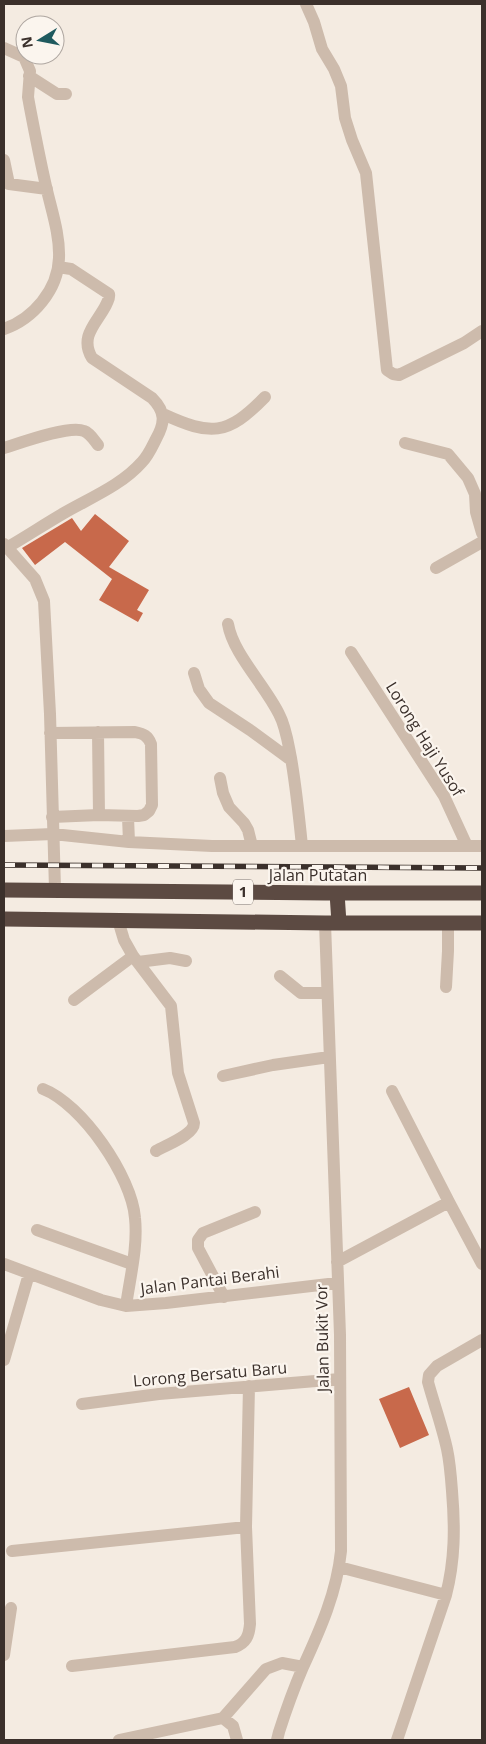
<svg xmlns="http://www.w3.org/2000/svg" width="486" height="1744" font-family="'Open Sans',sans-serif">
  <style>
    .building { fill: #c8694b }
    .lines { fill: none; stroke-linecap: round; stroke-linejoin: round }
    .minor { stroke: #cdbbac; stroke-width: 12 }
    .highway { stroke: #5c4a42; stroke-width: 15 }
    .rail-casing { stroke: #3b302b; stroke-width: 5.5 }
    .rail { stroke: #fbf5ee; stroke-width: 4; stroke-dasharray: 11; stroke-linecap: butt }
    .labels { text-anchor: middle; stroke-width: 4.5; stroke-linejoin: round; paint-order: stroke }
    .shield { fill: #fbf5ee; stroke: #756b66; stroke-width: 1 }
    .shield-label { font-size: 15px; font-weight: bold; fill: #3b302b }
    .street-label { font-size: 16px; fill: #3b302b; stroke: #fbf5ee }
  </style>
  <rect width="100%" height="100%" fill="#f4ebe1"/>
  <path class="building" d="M95,514L129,541L109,567L149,590L137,610L143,613L138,622L99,600L112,579L65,542L35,565L22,548L72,518L81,531Z
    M409,1387L429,1435L400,1448L379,1399Z"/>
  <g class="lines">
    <path class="minor" d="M306,4L314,22L322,49L334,69L341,86L345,118L352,140L366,173L387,370L393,374L399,375L464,343L482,331
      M4,48L24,57L30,71L28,97L30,108C35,134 40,160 46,186C51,209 60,234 59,258C58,290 33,319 4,329
      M29,76L57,94H66
      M4,160L9,184L47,189
      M163,414C211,436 227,436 265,397
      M405,443L448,454L468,478L475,494L476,512L482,533
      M4,448C20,443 69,425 84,431C90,433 94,440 98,445
      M4,544L35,579L44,601L50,714L55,889
      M8,547C27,536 45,524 64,513C90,498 122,485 142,462C148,456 152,447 156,439C165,423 166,412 152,398L92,358C79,336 97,323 106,305C108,300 110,298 109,294L71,269L58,267
      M436,568L482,542
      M228,624C233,654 265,685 279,714C286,727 288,743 291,758C296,787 299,816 302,846
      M351,652L444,796L467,846
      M194,673L199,689L209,703L250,730L291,760
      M98,732L99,815
      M50,733L135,732C144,734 148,736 151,744L152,805L149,811L144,815L138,816L99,815L52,817
      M220,778L223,793L229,807L244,823L248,830L252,846
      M128,817L129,842
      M4,836L53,834L129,842L212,846H482
      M118,920L124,940L133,956L171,1006L178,1073L194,1123C194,1135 166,1145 156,1151
      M138,962L170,958L186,961
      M280,976L301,993H326
      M446,987L448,951V922
      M74,1000L133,956
      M223,1076L273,1065L329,1057
      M43,1089C82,1104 132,1177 135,1218C138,1247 130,1277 126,1306
      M392,1091L449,1202L482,1264
      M37,1230L132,1264
      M337,1262L449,1202
      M4,1264L101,1300L126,1306L166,1303L337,1283
      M224,1297L198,1248V1240L203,1233L255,1212
      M4,1360L29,1274
      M82,1404L159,1394L340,1379
      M12,1551L246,1527
      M339,1567L446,1595
      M4,1655L11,1608
      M72,1666L235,1647C246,1643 249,1636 250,1624L246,1527L249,1386
      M223,1718L233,1726L237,1740
      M119,1740L223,1718L266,1669L282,1663L303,1667
      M277,1740L279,1732C286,1710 294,1688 303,1667C320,1630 337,1592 341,1551L340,1335L325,923
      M397,1740L446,1595C455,1560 455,1527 452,1491C451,1477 450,1463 447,1449C442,1426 434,1404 428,1382L429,1375L437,1366L482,1340"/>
    <path class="highway" d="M4,890L325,893H482
      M337,893L339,923
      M4,919L325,923H482"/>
    <defs>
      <path id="rail" d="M4,865L482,868"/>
    </defs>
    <use href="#rail" class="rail-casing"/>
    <use href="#rail" class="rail"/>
  </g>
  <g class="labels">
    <rect class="shield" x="233" y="879.5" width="20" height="25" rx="4"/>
    <g class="shield-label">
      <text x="243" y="897">1</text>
    </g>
    <g class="street-label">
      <text transform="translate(425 739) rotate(58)" y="6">Lorong Haji Yusof</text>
      <text x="318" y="881">Jalan Putatan</text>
      <text transform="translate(210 1280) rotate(-7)" y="6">Jalan Pantai Berahi</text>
      <text transform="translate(322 1338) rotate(-91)" y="6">Jalan Bukit Vor</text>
      <text transform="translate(210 1374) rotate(-5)" y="6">Lorong Bersatu Baru</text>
    </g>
  </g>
  <rect width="486" height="1744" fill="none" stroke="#3b302b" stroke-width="10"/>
  <g transform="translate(40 40) rotate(260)"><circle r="24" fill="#fbf5ee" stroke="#aea6a0"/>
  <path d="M0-4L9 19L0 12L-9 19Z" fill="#1f5a5e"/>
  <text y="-8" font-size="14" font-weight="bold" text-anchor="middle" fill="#3b302b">N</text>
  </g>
</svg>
